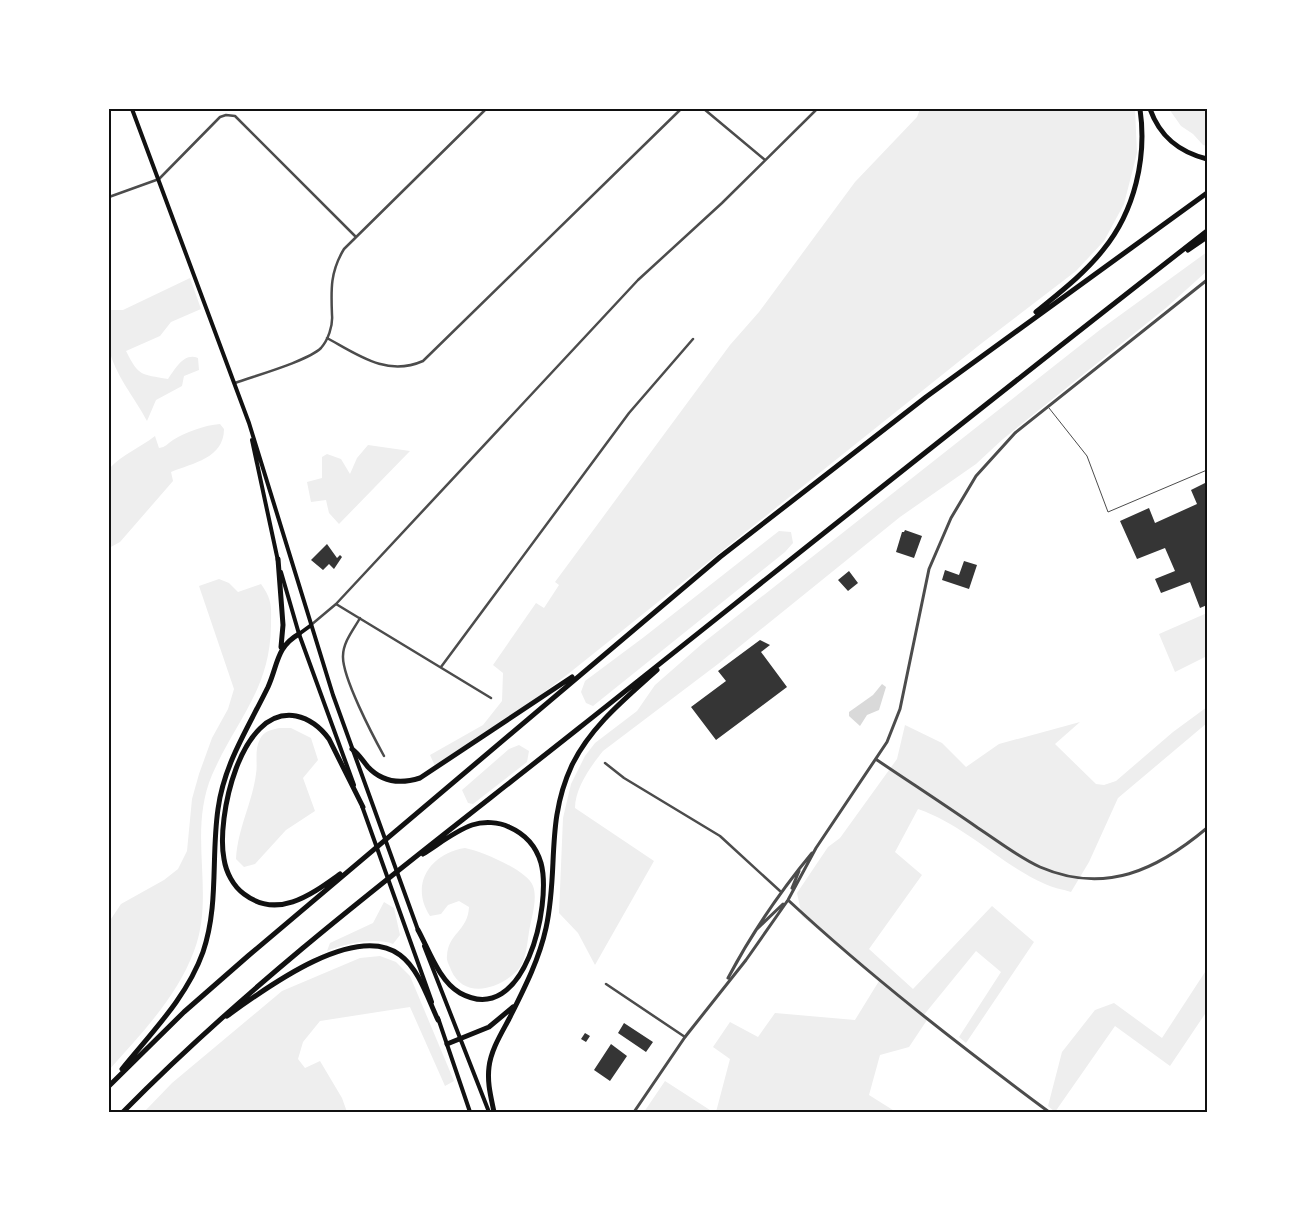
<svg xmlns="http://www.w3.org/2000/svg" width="1316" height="1221" font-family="'Archivo Narrow',sans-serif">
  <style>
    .green { fill: #eee }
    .water { fill: #d9d9d9 }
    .building { fill: #353535 }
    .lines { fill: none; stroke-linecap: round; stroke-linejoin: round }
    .service { stroke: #4c4c4c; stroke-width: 1 }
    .minor { stroke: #4c4c4c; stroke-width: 2.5 }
    .tertiary { stroke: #4c4c4c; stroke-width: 3 }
    .secondary { stroke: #111; stroke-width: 4 }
    .motorway { stroke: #111; stroke-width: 5 }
    .neatline { fill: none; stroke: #111; stroke-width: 2 }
  </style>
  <rect width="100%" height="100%" fill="#fff"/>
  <path class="green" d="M920,109H1135L1137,153L1124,204L1104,241L1076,271L982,343L568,674L518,712L435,766L430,755L483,725L502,701L503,673L493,665L536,603L544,608L559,585L555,582L730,345L759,312L855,182L917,117Z
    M1169,109H1207V146L1203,145L1193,134L1181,126Z
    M1207,252V271L1167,307L1003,439L976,464L900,517L718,664L603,751C591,766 575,788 575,808L654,861L595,965L578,933L559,913L563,818L571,784L585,756L595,743L637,711L655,685L703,643L1101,329Z
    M190,278L201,309L171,322L160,336L126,351C139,377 141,374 168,379C175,369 184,352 198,358L199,370L184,376L182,386L156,400L147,421C135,398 115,375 109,349C106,337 109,322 109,310H123Z
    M220,424L224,429C224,458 193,463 171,472L173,481L120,542L109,548V469C122,454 140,448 155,436L159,448C166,447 167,444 173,440C186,432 205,425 220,424Z
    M368,445L410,451L339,524L329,513L326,500L311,502L307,482L322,478V457L327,454L341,459L350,474L357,458Z
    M779,531L791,532L793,543L785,552L593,706L586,703L581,692L585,681L644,637Z
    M219,579L229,583L238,592L261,584C273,601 271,607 271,626C270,690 236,720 212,775C187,834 216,894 194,951C177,997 141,1034 109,1070V922L121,904L164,880L178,869L187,851L192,799L199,774L212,738L228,709L234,689L199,586Z
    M1207,613V656L1175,672L1159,634Z
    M1207,707V723L1118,798L1089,862L1071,892C1062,889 1053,888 1045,884C1000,864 965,825 918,809L895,852L922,875L869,949L913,989L992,906L1034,942L966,1043L959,1037L1001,972L976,951L923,1016L927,1020L909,1047L880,1055L869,1095L896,1112H716L730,1059L713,1047L730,1022L758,1037L775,1013L855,1020L879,981L802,916L797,893L828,847L840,838L897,759L905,725L942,743L966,767L999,744L1080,722L1055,744L1096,784L1104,785L1116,781L1173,732Z
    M279,728H291L311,738L318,760L303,778L315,811L286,830L255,864L244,867L236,859C238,827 252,804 256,774C258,763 254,750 260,739C264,731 271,730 279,728Z
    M519,745L529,751L527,762L473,804L468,803L462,790L509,749Z
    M465,848C481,851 527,870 533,886C538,899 531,919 529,932C527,944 526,962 517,971C499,989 464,1000 451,970C450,966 446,961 447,956C448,933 468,931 469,907L459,901L448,905L441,914L430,916C409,884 431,853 465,848Z
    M384,902L394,908L400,935L393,944C375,937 345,944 327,951L330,943L373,923Z
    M380,956L396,962L410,976L454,1081L445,1086L410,1007L320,1021L303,1042L298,1059L305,1068L320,1061L342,1098L347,1112H144L172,1083L282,991L360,958Z
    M1207,969V1011L1170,1066L1115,1026L1055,1112L1048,1106L1062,1052L1095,1010L1114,1003L1162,1038Z
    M665,1081L713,1112H644Z"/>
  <path class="water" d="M882,684L886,687L879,710L867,715L860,726L849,716V712L873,695Z"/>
  <path class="building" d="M1207,482V605L1200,608L1190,582L1161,593L1155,579L1175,571L1165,548L1137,559L1120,521L1149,508L1155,523L1197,504L1191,490Z
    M905,530L922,536L914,558L896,552L902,532H904Z
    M327,544L337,558L340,555L342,557L334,569L329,564L323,570L311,560Z
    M964,561L977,565L969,589L942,580L945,570L959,575Z
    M849,571L858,583L848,591L838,580Z
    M760,640L770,645L761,652L787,687L716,740L691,707L726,681L718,671Z
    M624,1023L653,1042L646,1052L618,1033Z
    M585,1033L590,1036L586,1042L581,1039Z
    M611,1044L627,1056L610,1081L594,1070Z"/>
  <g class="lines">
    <path class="service" d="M1049,408L1087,456L1108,512L1207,470"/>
    <path class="minor" d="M704,109L765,160
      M109,197L159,179L220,117L226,115L235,116L356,237
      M327,338C358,355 387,377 423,361L681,109
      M235,383C254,376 308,361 321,348C328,340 333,326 332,315C331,290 330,272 344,249L486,109
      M336,604L491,698
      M360,618C354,629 343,642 343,656C342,677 373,736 384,756
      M311,625L336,604L638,280L722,203L817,109
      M441,667L629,413L693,339
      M605,763L624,778L720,836L780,891
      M606,984L685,1037"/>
    <path class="tertiary" d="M877,760C911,783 945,805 978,828C998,841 1018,857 1040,867C1105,895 1157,870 1207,828
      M792,888L799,871
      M788,900C870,976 959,1045 1049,1112
      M757,929L783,904
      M728,978C753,931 778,894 812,853
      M634,1112L685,1037L746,960L788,900L816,848L887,742L900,709L929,569L951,518L976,476L1015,433L1207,280"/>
    <path class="secondary" d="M132,109L249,423L333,695L418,930
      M252,440L278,561
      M281,572L299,634L354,785
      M299,634L310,626
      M362,806L432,1002
      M424,946L489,1112
      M438,1018L470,1112"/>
    <path class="motorway" d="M1150,109C1160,137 1179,152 1207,159
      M1188,250L1207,237
      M1036,312C1059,293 1084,274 1103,250C1135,211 1147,157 1140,109
      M278,559L283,625L281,647
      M352,749C359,754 362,760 368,767C382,782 401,784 420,778L572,677
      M340,874C312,894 278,920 244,894C233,886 226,872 224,859C216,819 240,706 296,716C310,719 321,728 329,739L363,807
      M418,930C429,950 439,981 460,993C525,1029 552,904 541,863C536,846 525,834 509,827C499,822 484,821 472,825C455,831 439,844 423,854
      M227,1016C263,990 355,921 400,955C419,969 428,999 438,1020
      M447,1044L489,1027L513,1007
      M122,1069C152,1032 187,997 203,952C219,905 211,857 218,809C224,764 248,728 268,687C278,665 276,647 299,634
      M109,1086L184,1012L248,956L720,557L926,397L1207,193
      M123,1112C263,970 423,852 579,728C788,562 996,395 1207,231
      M494,1112C491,1097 487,1083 489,1067C491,1050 501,1034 509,1019C524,989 539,960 546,928C559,869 545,823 572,765C591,726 626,698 657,670"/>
  </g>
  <rect width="1316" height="1221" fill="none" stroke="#ffffff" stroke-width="220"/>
  <rect x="110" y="110" width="1096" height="1001" class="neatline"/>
</svg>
